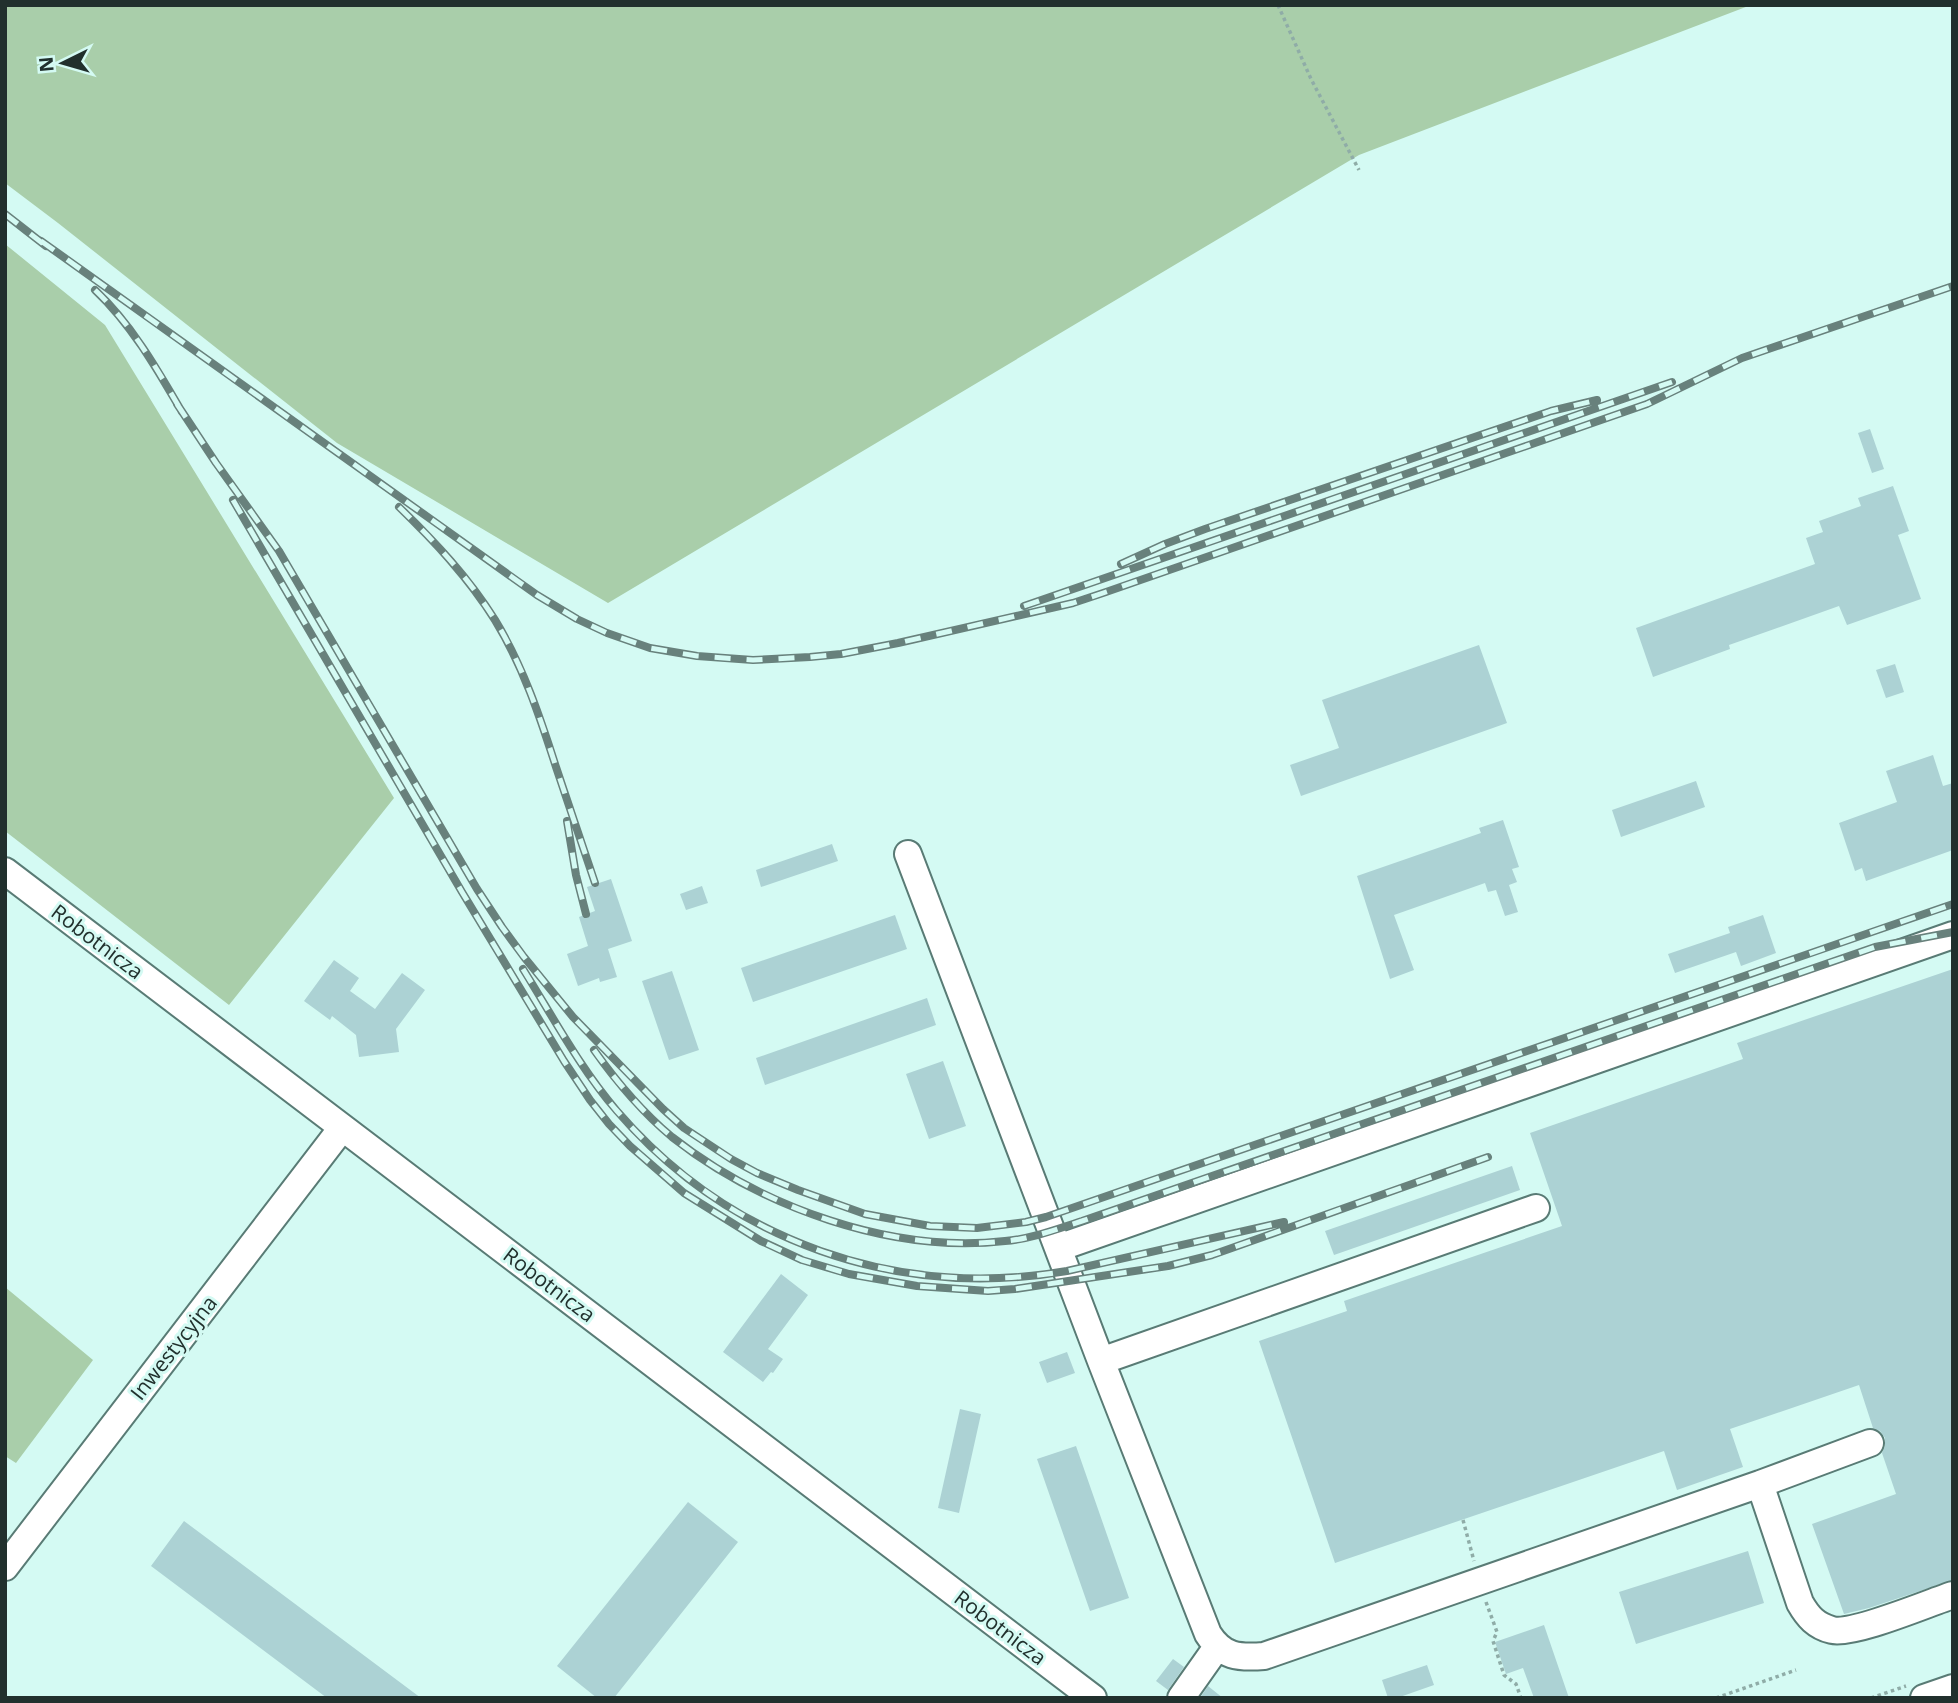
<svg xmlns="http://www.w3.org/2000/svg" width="1958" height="1703" font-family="'Open Sans',sans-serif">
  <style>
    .forest { fill: #a9ceaa }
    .building { fill: #acd2d4 }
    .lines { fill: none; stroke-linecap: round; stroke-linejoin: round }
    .minor-casing { stroke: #597b75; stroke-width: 30 }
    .path { stroke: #8faca7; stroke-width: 3.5; stroke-dasharray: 3.5 3.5; stroke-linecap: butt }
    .minor { stroke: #fff; stroke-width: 26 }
    .rail-casing { stroke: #68817c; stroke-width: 8 }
    .rail { stroke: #d4faf3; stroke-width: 5; stroke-dasharray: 16; stroke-linecap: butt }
    .labels { text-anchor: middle; stroke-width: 6; stroke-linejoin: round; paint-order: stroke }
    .street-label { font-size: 21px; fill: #21302d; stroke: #d4faf3 }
  </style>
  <rect width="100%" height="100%" fill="#d4faf3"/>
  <path class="forest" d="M5,5H1751L1359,155L608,603L337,443L58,223L5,183Z
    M5,244L105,325L394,798L229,1005L5,831Z
    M5,1287L93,1360L16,1463L5,1456Z"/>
  <path class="building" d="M1870,429L1884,469L1872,473L1858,433Z
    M1893,486L1909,531L1898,535L1921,599L1847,625L1839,606L1729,645L1730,649L1653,677L1636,628L1815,564L1806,538L1823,532L1819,521L1861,506L1858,498Z
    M1479,645L1507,723L1301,796L1290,765L1339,748L1322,700Z
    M1895,664L1904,692L1886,698L1876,670Z
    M1933,755L1943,786L1953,783V850L1866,881L1862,868L1855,871L1839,823L1897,802L1886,771Z
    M1696,781L1705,807L1621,837L1612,810Z
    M1503,820L1519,867L1512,869L1517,882L1509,885L1518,912L1505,916L1496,890L1488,892L1485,883L1394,915L1414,970L1390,979L1357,876L1481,833L1479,828Z
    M832,844L838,861L761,887L756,870Z
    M611,879L632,941L608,949L617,977L600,982L599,978L578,986L567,954L588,946L579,917L595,911L587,887Z
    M702,886L708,903L686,910L680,894Z
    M895,915L907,949L753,1002L741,968Z
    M1763,915L1776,953L1741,966L1736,952L1675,973L1668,954L1730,933L1728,927Z
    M334,960L359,978L350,991L375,1009L402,973L425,990L396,1029L399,1052L359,1057L356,1035L332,1016L330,1020L304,1001Z
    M1953,969V1580L1869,1608L1844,1614L1812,1524L1896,1494L1882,1453L1885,1446V1438L1880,1431L1873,1428L1859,1385L1730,1429L1743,1467L1677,1490L1664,1451L1335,1563L1259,1341L1347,1311L1344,1301L1562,1226L1530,1133L1743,1059L1737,1043Z
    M672,971L699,1050L669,1060L642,981Z
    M927,998L936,1025L765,1085L756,1058Z
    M943,1061L966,1126L929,1139L906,1074Z
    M1512,1166L1520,1190L1334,1255L1325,1231Z
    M781,1274L808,1295L768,1349L783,1359L773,1373L771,1372L763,1382L723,1352Z
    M1067,1352L1075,1373L1047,1383L1039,1362Z
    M960,1409L981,1414L959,1513L938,1508Z
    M1076,1446L1129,1598L1090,1611L1037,1459Z
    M688,1502L738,1542L614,1698H597L557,1666Z
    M184,1521L421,1698H327L151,1566Z
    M1748,1551L1764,1603L1636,1644L1619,1592Z
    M1544,1625L1569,1698H1534L1523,1668L1506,1674L1495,1642Z
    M1173,1659L1184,1667L1168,1690L1156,1681Z
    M1427,1665L1434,1685L1397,1698H1388L1382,1680Z
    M1208,1686L1223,1698H1200Z"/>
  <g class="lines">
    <defs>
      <path id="minor" d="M908,854L1101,1361L1208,1634C1223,1657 1238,1658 1264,1656L1760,1484L1870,1443
        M5,871L1093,1698
        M1058,1248L1953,935
        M1101,1361L1536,1208
        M1760,1484L1800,1603C1808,1617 1816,1626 1832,1630C1854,1635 1928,1603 1953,1595
        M5,1567L342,1128
        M1181,1698L1217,1647
        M1924,1698L1953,1688"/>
    </defs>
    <use href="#minor" class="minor-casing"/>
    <path class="path" d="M1278,5L1311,79L1359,170
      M1463,1520L1474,1561
      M1486,1602L1497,1632L1493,1641L1504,1675L1516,1684L1521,1698
      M1716,1698L1796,1670
      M1871,1698L1906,1686"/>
    <use href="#minor" class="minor"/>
    <defs>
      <path id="rail" d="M5,214L46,246
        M41,241L537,595L577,619L607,633L650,648L697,656L753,660L810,657L841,654L898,643L1073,603L1106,592L1647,404L1742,358L1953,286
        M95,290C132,325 157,369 182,412
        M177,404L216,463L279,551L477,889L502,927L524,957L573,1017L663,1109L684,1128L731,1159L757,1173L798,1190L865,1214L930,1226L977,1228L1026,1222L1046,1217L1953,904
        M233,500L462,892L564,1061L590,1100L609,1124L630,1146L684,1193L761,1241L802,1260L849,1274L917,1286L988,1291L1015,1289L1168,1266L1212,1255L1488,1157
        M399,507C435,542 468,577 495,620C523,666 540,717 556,767C569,806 582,844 595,883
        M1121,564L1165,544L1205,529L1551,411L1597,400
        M1024,606L1672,382
        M567,821L576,875L586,914
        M523,969C553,1017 580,1068 617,1111C730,1242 897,1300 1067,1271L1284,1222
        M594,1050C616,1081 642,1112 672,1137C761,1207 891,1254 1005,1241C1031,1239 1057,1229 1082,1221L1875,947L1953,932"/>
    </defs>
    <use href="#rail" class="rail-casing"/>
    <use href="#rail" class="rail"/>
  </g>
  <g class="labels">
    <g class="street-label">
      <text transform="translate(97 942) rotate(37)" y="7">Robotnicza</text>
      <text transform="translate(549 1285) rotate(37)" y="7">Robotnicza</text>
      <text transform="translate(174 1348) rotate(-52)" y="7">Inwestycyjna</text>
      <text transform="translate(1000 1628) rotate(37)" y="7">Robotnicza</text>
    </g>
  </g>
  <rect width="1958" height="1703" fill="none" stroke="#21302d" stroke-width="14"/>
  <g transform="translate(63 63) rotate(265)" stroke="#d4faf3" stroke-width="5" paint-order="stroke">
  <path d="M0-5L12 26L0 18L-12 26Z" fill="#21302d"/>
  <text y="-10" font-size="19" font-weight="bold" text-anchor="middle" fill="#21302d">N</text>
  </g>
</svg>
